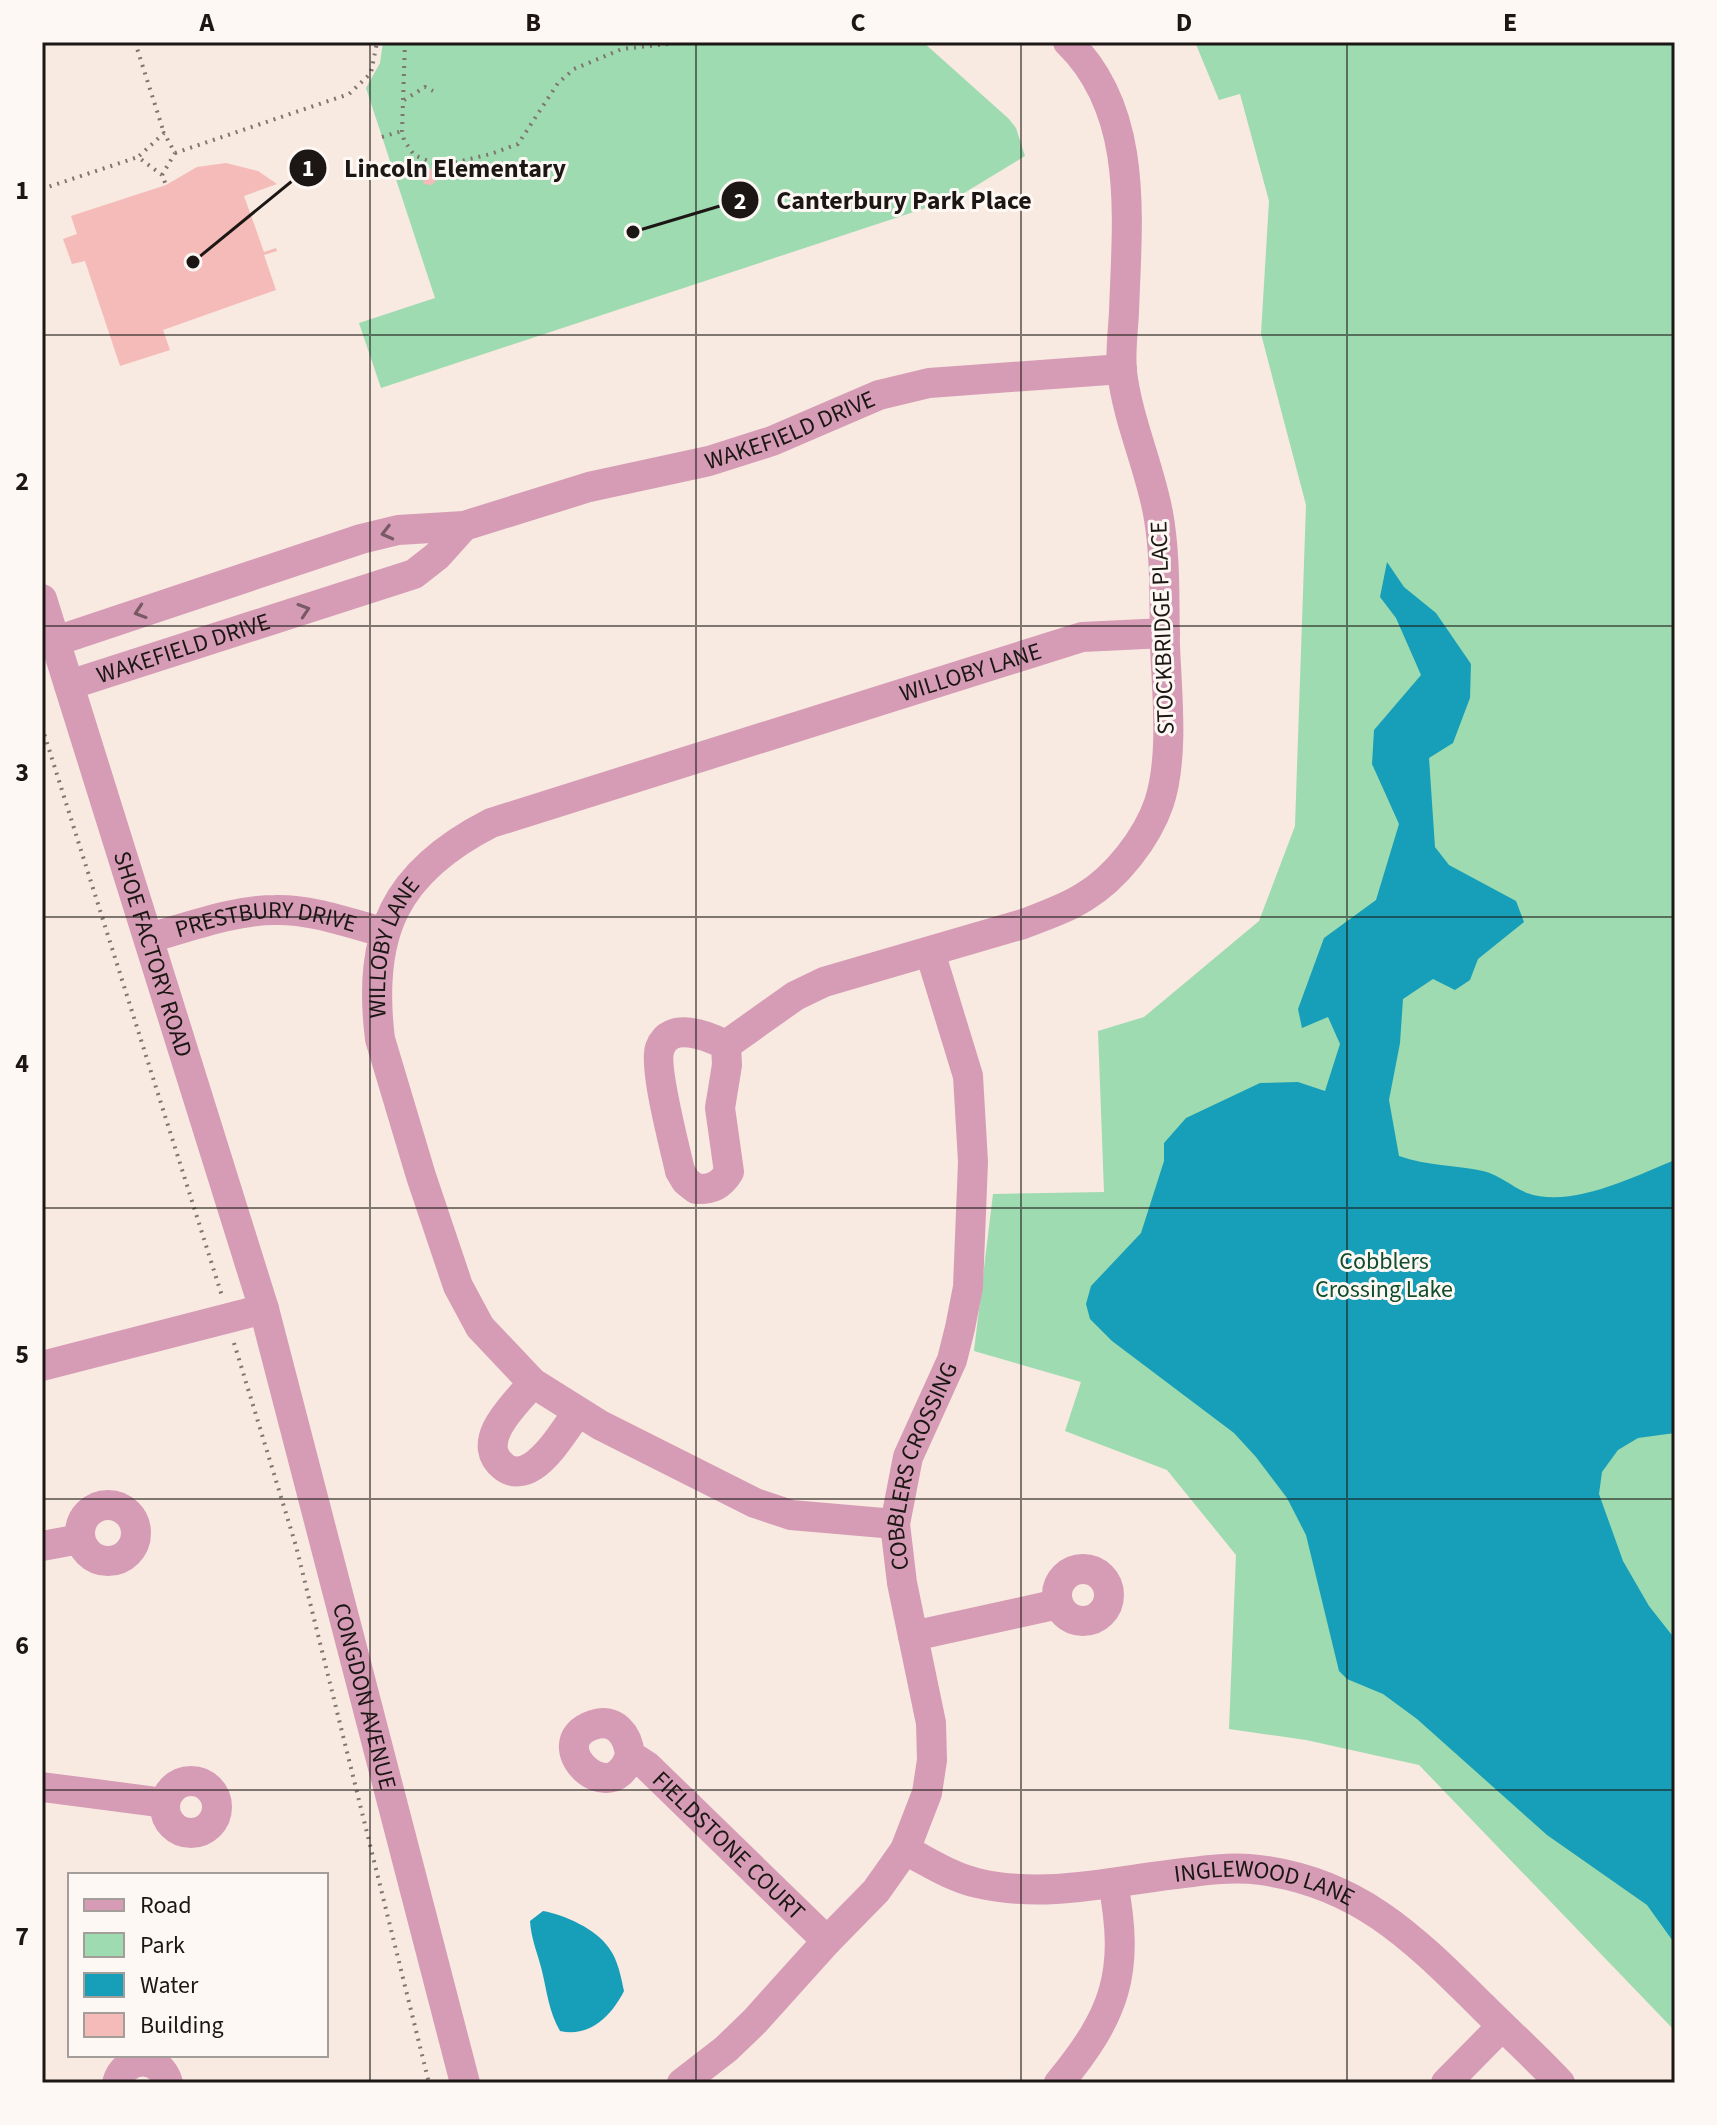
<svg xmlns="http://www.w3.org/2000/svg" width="1717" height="2125" font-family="'Source Sans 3',sans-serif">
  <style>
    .green { fill: #9edbb1 }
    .water { fill: #179fb9 }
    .building { fill: #f4bbb8 }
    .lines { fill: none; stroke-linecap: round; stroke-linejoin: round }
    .path { stroke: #7f7670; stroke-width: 4; stroke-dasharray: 2 6; stroke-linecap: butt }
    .minor { stroke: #d69cb5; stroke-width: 30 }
    .oneway { stroke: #795a64 }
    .grid { fill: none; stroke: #1c1714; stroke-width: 2; stroke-opacity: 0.55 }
    .labels { text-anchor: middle; stroke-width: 6; stroke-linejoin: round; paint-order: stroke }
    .street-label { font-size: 24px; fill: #1c1714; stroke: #fef8f5 }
    .park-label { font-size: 24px; fill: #0f4d2c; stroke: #fef8f5 }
    .leader { fill: none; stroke: #1c1714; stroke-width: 3 }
    .callout-dot { fill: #1c1714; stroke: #fef8f5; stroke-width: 3 }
    .mark-label { font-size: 24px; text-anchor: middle; font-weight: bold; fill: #fff }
    .callout-label { font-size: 26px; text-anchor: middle; font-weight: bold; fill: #1c1714; stroke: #fef8f5; stroke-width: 6; stroke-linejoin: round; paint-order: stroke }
    .neatline { fill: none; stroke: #1c1714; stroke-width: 3 }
    .grid-label { font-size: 26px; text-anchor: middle; font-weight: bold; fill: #1c1714 }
  </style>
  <rect width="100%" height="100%" fill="#f8e9e1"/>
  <path class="green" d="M383,42H923L1009,119L1016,128L1025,156L956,198L381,388L359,323L435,298L366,88L380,63Z
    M1195,42H1675V2031L1419,1765L1306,1740L1229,1729L1236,1555L1167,1470L1065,1431L1081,1382L974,1351L993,1194L1104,1192L1098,1031L1144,1017L1259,921L1295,826L1306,505L1261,334L1269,201L1240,94L1219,100Z"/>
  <path class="water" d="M1387,562L1404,587L1436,613L1471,664L1470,698L1453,743L1429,758L1435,847L1449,865L1516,901L1524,922L1478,959L1470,980L1455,990L1433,979L1403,999L1400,1043L1389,1100L1399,1156C1427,1166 1455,1165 1483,1171C1500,1175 1512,1187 1527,1193C1571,1209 1635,1176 1675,1160V1433L1638,1438L1618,1450L1602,1472L1599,1494L1623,1561L1649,1606L1675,1639V1944L1647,1905L1547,1835L1417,1719L1383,1694L1347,1679L1339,1671L1306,1535L1287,1498L1256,1457L1234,1433L1112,1341L1090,1319L1086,1304L1091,1286L1141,1233L1164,1161V1143L1186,1118L1260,1083L1298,1082L1325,1091L1340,1044L1328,1017L1302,1028L1298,1009L1324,938L1376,900L1399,824L1372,764L1374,730L1421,675L1396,618L1380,597Z
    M543,1911C565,1915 596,1929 609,1948C618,1960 621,1977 624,1991C612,2015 590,2038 560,2031C549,2012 547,1992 542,1971C538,1954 531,1939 530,1921Z"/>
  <path class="building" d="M226,163L258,171L277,184L244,196L264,252L276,248L277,251L264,255L276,290L163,330L170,350L120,366L85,261L72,264L63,239L77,234L71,216L166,185L197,167Z
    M427,168L436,170L439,177L432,185L424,184L421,174Z"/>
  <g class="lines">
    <path class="path" d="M135,42L164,133
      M405,42L402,131L404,140L414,155L440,166L491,154L518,144L558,83L574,69L622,49L686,42
      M404,100L425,87L433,91
      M382,137L402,131
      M175,153L349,94L371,73L377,42
      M162,175L175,153L164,133L138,157L162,175L166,185
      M42,189L138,157
      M42,727L222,1296
      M234,1343L296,1546L429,2083"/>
    <g class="minor">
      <path id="s1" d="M42,599L264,1309L465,2083"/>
      <path id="s2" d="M56,641L361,539L398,530L464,526L589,487L709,461L772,441L879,395L929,383L1122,369"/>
      <path id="s3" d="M69,685L414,574L437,556L464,526"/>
      <path id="s4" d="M149,938C189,927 233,910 275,910C311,909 349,923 383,932"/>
      <path d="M726,1045C708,1036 670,1020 660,1048C653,1066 675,1148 680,1171L686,1181L696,1189C712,1190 721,1185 729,1172L720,1108L727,1065L726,1045L795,996L824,982L1023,924C1044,916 1065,909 1084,897C1116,878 1147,838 1159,803C1174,757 1167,695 1165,646C1164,602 1166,557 1158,513C1149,465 1128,421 1122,372C1120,353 1123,332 1124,312C1127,220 1140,112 1068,42"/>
      <path d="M42,1366L264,1309"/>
      <path d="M533,1383C516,1403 472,1442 504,1467C513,1474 524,1472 533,1466C551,1454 565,1429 578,1412"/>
      <circle cx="108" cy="1533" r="28"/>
      <path id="s5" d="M895,1524L791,1515L755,1503L600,1425L533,1383L480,1327L458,1286L421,1176L380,1039C367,933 395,872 491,823L1082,637L1165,633"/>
      <path d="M42,1546L80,1539"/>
      <circle cx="1083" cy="1595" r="26"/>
      <path d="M913,1636L1058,1604"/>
      <path id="s6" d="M630,1755C612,1814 540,1743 593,1725C615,1717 628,1735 630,1755L647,1766L827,1941"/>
      <circle cx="191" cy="1807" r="26"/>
      <path d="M42,1787L165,1803"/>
      <path id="s7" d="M905,1850C929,1862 951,1877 977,1883C1049,1900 1121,1879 1193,1872C1215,1869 1238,1867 1260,1870C1360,1883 1414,1939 1482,2006C1508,2032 1535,2056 1560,2083"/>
      <path d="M117,2083C125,2055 160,2054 168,2083"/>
      <path id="s8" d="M682,2083L726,2049L755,2021L827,1941L876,1891L905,1850L927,1793L932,1760L931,1723L902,1583L895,1524L908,1457L952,1360L960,1328L968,1287L973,1162L968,1076L930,952"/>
      <path d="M1059,2083C1116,2014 1130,1972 1113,1883"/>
      <path d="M1446,2083L1502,2026"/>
    </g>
  </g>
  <defs><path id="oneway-chevron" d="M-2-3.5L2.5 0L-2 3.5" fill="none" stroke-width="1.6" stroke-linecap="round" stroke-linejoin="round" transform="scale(2)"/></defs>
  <g class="oneway">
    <use href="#oneway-chevron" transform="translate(387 533) rotate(166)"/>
    <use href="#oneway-chevron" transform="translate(304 610) rotate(-18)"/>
    <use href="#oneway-chevron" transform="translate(140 612) rotate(162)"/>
  </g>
  <path class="grid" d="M370,42V2083M696,42V2083M1021,42V2083M1347,42V2083M42,335H1675M42,626H1675M42,917H1675M42,1208H1675M42,1499H1675M42,1790H1675"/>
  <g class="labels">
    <g class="street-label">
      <text dy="8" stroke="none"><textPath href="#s2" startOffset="766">WAKEFIELD DRIVE</textPath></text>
      <text transform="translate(1162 628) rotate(-92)" y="8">STOCKBRIDGE PLACE</text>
      <text dy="8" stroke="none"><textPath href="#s3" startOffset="120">WAKEFIELD DRIVE</textPath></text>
      <text dy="8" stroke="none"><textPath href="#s5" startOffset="1544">WILLOBY LANE</textPath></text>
      <text dy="8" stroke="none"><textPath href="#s4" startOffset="120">PRESTBURY DRIVE</textPath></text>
      <text dy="8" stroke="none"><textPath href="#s5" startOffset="872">WILLOBY LANE</textPath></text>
      <text dy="8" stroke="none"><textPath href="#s1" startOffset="372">SHOE FACTORY ROAD</textPath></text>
      <text dy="8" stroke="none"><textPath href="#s8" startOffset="720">COBBLERS CROSSING</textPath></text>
      <text dy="8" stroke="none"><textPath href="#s1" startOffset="1144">CONGDON AVENUE</textPath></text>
      <text dy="8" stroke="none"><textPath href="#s6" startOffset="306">FIELDSTONE COURT</textPath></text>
      <text dy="8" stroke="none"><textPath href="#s7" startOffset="370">INGLEWOOD LANE</textPath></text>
    </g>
    <g class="park-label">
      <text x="1384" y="1269">Cobblers<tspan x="1384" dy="28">Crossing Lake</tspan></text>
    </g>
  </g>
  <path class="leader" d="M193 262L308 168M633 232L740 200"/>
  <g class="callout-dot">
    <circle cx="193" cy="262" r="8"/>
    <circle cx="633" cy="232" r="8"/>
    <circle cx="308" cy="168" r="20"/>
    <circle cx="740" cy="200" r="20"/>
  </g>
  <g class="mark-label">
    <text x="308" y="176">1</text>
    <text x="740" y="209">2</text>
  </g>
  <g class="callout-label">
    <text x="455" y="177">Lincoln Elementary</text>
    <text x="904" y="209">Canterbury Park Place</text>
  </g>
  <rect width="1717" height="2125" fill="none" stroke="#fef8f5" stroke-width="88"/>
  <rect x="68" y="1873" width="260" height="184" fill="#fef8f5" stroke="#a49e9b" stroke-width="2"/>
  <rect x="84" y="1899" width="40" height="12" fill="#d69cb5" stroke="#a49e9b" stroke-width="2"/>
  <text x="140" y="1913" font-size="24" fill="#1c1714">Road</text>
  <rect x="84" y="1933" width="40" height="24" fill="#9edbb1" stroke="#a49e9b" stroke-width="2"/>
  <text x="140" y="1953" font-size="24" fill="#1c1714">Park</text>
  <rect x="84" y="1973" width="40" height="24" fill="#179fb9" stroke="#a49e9b" stroke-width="2"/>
  <text x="140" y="1993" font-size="24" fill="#1c1714">Water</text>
  <rect x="84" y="2013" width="40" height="24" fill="#f4bbb8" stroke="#a49e9b" stroke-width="2"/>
  <text x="140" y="2033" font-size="24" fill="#1c1714">Building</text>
  <rect x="44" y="44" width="1629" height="2037" class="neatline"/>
  <g class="grid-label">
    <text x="207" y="31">A</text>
    <text x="533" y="31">B</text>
    <text x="858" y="31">C</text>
    <text x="1184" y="31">D</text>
    <text x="1510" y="31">E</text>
    <text x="22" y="199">1</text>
    <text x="22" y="490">2</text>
    <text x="22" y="781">3</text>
    <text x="22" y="1072">4</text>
    <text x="22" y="1363">5</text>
    <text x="22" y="1654">6</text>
    <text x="22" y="1945">7</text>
  </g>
</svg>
